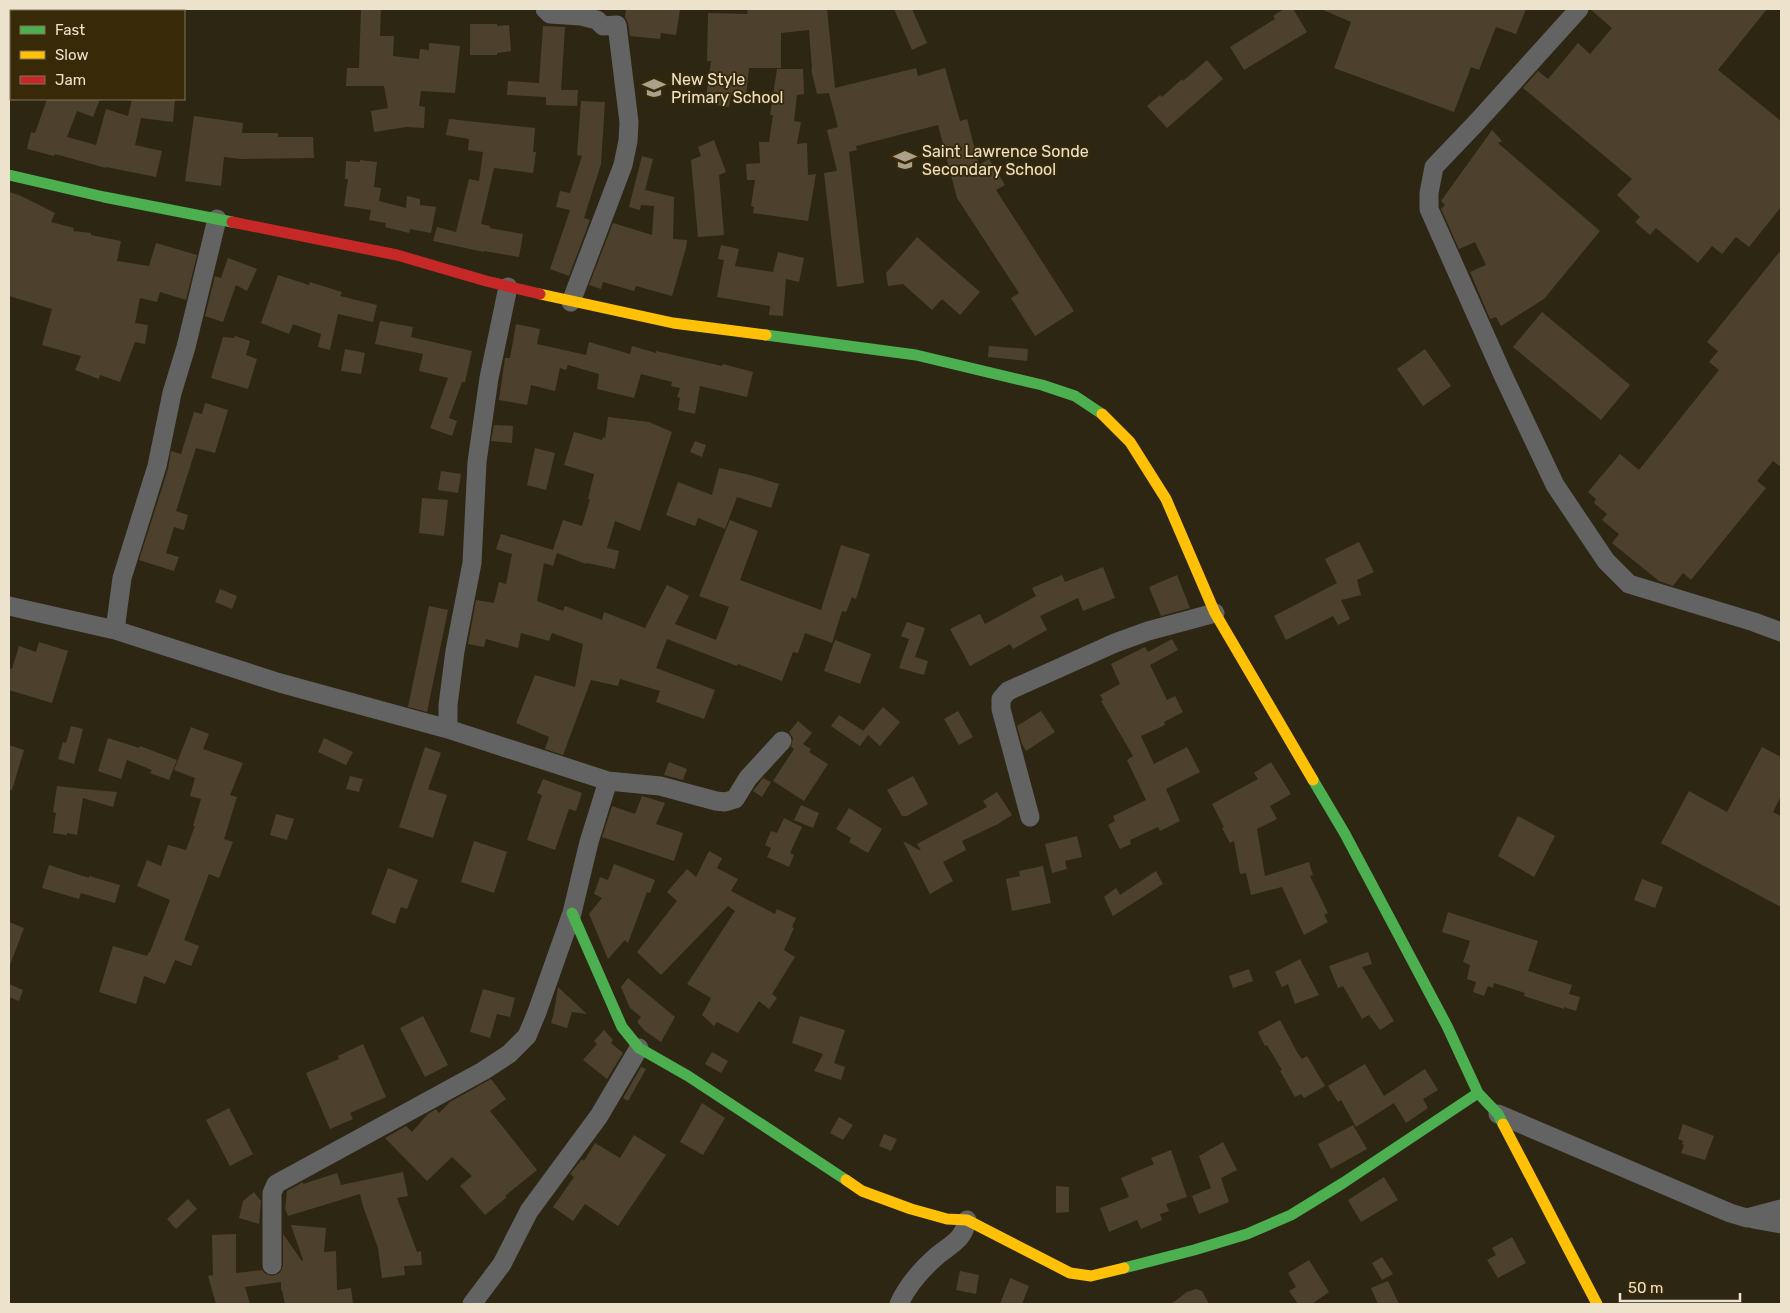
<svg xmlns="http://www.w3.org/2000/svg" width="1790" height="1313" font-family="Rubik,sans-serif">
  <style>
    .building { fill: #4d412e }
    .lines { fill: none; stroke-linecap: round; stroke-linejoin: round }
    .street { stroke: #636363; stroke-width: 19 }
    .fast { stroke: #4caf50; stroke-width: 11 }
    .slow { stroke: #ffc107; stroke-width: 11 }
    .jam { stroke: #c62828; stroke-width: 11 }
    .labels { text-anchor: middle; stroke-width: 4; stroke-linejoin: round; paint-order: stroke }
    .poi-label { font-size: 16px; fill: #ede2cb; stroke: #382a08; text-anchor: start }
  </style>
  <rect width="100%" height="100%" fill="#2d2613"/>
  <path class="building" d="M361,9H381L380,36H394L393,56L419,59L420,49L429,50V43L460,46L455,93L421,91L419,106L425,107L424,128L406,127L374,132L371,111L388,108L384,86H346L347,68H359Z
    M626,9H680L676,35L661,33L660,39L630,36L628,23L625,17Z
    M748,9H827L835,88L916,68L918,76L945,68L960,121L967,119L979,165L989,159L1005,185L996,190L1074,311L1035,336L1011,298L1019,293L957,198L938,125L856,146L857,150L849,152L864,283L837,287L824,173L837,171L827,130L838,127L829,93L817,94L811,69H812L809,30L781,33V68H749L746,96L731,95L729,107L717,105L718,99L706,97L711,61H707L708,13L747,14Z
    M894,9H912L927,43L912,50Z
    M1284,9H1293L1307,32L1244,70L1230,47L1275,19L1273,16Z
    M1321,9H1526L1516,34L1496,27L1479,70L1471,67L1454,112L1334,68L1351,22Z
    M1590,9H1767L1718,70L1781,121V207L1749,247L1736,237L1722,254L1712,246L1698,263L1656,228L1650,235L1635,222L1640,217L1617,195L1632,179L1523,88L1538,71L1548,79L1578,43L1590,54L1612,28Z
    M470,24H497V26L509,25L511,51L497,53V55H470Z
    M543,26L565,27L561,90H578L577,106L546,105V97L507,95L508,81L539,83Z
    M1207,60L1223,79L1167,128L1147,106L1160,95L1162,97L1182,79L1183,81Z
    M777,69H803L804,94L797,95L794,121L801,122L797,144L807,143L808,175L816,174L808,221L753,213L754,207L751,206L755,180H747L746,164L760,163L759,142H769L773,115H770Z
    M47,99H100L93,117L77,111L67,137L96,145L106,109L128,116L132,99H175L173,122L141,118L135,145L162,151L156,177L106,167V168L55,154L54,156L27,149L31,132L35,133Z
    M581,101L605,102L601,164L584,218L590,220L569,276L550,269L570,210L556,207L560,191L570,193L582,156L577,155Z
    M194,116L243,123L242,133H278V137H313L314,158L241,159L224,157L221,186L185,181Z
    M449,119L535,128L533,152H536L533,173L494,168L481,224L490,226V228L523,234L519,257L484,251V252L433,241L437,227L456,232L469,179L479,181L483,152L468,150L469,139L446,135Z
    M1492,130L1502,141L1498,143L1600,231L1544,299L1501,326L1496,317L1490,319L1470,272L1486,265L1475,242L1459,249L1441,209L1445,205L1441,201Z
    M714,140L726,172L719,175L724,235L698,237L691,160L701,156L698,147Z
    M642,156L653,159L645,190L674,197L673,239L687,240L686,248L672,296L636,286L634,291L603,282L601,289L589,285L613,223L652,235L654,206L641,205L640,210L629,207Z
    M360,160L377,162L374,187L381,188L379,201L406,208L407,196L420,199V205L436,207L431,233L410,229L409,233L385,227L386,223L369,220L371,210L344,206L348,179H345L346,161L360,162Z
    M9,192L19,195L55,213L51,222L74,228L73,231L91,233V235L121,241L117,261L149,266L156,243L197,255L186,300L160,292L157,302L140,298L135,323L148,325L145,344L135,342L120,382L100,375L99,379L75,370L81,356L42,345L52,309L9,296Z
    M917,237L980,292L960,315L942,299L932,310L903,284L888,286L886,273Z
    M721,245L739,249L735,266L773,272L778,252L804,258L799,282L786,279L783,316L769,315L770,306L717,297L724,260L718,259Z
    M1781,250V467L1773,461L1757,481L1766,488L1691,580L1683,573L1673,586L1659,581L1612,543L1619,534L1602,520L1607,514L1594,503L1596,499L1588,492L1620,454L1639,470L1719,370L1709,362L1718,351L1707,342Z
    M228,258L257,269L247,291L236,285L223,322L205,316L215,276L221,278Z
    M278,275L309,285L310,282L342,292L340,296L377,305L373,322L338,314L330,350L318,347L321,334L293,324L289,334L261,323Z
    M1542,312L1630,385L1601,420L1513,347Z
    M380,321L413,327L411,337L472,351L465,382H462L449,418L457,421L452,436L430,428L448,378L419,371L423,354L375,344Z
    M516,324L540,329L537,344L586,355L589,342L630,354L632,346L656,353V351L722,366L723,364L753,372L747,397L700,386L695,414L678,410L680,398L677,397L680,388L671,386L672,382L641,374L634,398L597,389L599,374L568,365L566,370L560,368L555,391L531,385L527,405L499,400L505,358H510Z
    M235,336L250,341L246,355L257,359L248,389L211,378L223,337L234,338Z
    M989,346L1028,349L1027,361L988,357Z
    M345,349L365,353L361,374L341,371Z
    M1425,349L1451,386L1423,406L1397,369Z
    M205,403L228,410L215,453L196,448L176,511L188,515L184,530L174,527L166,553L179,557L174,571L139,560L168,469L171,451L181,454L194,412L202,414Z
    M608,417L649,422L672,432L640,531L615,521L607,548L619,551L615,569L587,563L586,564L557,553L553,566L544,563L537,601L563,611L565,606L602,620L604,612L645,628L667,585L689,596L675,624L716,640L729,607L699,596L730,520L758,531L740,580L821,610L841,545L870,554L856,599L852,597L846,612L842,611L832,643L805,633L798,653L793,652L782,681L738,664L737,666L667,639L656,668L715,690L704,719L656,702L660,691L620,679L618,686L591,680L563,755L545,749L549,737L516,723L535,675L575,687L583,644L552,633L549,641L521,633L518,648L486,639L484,647L468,644L476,600L494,603L499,582L506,584L512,554L496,549L501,534L553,550L563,520L582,526L590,499H588L594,474L564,465L574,432L602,440L603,437L605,438Z
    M494,425L513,426L512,443L491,441Z
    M695,441L706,445L702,457L690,452Z
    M535,448L555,453L546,490L527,485Z
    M719,468L750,475L779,484L771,508L737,497L725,529L698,518L695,526L666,515L678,482L712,495Z
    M441,471L461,474L458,493L438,490Z
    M422,498L448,500L444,536L419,533Z
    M1359,542L1374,572L1357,580L1361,595L1341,600L1350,619L1338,625L1333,616L1286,640L1274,616L1337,583L1325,559Z
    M1103,567L1115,598L1083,611L1078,598L1040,616L1047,630L1013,649L1010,644L970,666L950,629L980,614L985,624L1036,596L1032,588L1062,575L1065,582Z
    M1177,575L1190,608L1161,616L1149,587Z
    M220,589L237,596L232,609L215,602Z
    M429,606L448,610L427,712L408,707Z
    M907,622L925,628L915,657L928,661L924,675L899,668L909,639L901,636Z
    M1172,639L1178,650L1150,665L1167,700L1175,696L1183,712L1164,722L1165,725L1141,736L1154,764L1187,747L1200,772L1166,789L1180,821L1160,831L1158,827L1130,840L1131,844L1120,849L1108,825L1115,821L1113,816L1146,800L1127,760L1133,756L1101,701L1103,700L1100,695L1120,684L1111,664L1145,647L1148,652Z
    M835,640L871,654L860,684L824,671Z
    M39,642L68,651L52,703L9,690V668L12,669L19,646L36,652Z
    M883,707L900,722L880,746L868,735L860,746L831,726L839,715L865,732L863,731Z
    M958,711L973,737L959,745L944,719Z
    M1041,711L1055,732L1026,751L1022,744L1017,726Z
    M798,721L812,733L803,744L811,749L809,752L828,764L804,801L773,781L794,749L791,747L793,738L789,732Z
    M71,726L83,729L74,764L58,759L63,742L66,743Z
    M191,727L209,734L203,749L243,763L230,795L237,797L224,839L233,842L219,878L209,874L184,940L199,946L191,966L175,960L165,984L144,976L136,1004L99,992L113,946L147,956L149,952H150L170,900L137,886L147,860L161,866L168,845L186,850L195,826H193L201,799L190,796L195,778L174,770Z
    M108,738L139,748L140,746L177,760L169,780L150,773L152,770L127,760L121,779L98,771Z
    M324,738L353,752L346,765L318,752Z
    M9,745L24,750L12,790H9Z
    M425,747L441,753L428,789L447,795L433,838L399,827Z
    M1762,747L1781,757V796L1773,812L1781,816V907L1661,843L1689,791L1727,812Z
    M669,762L687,769L683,780L664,775Z
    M1271,762L1291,794L1270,806L1277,819L1257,829L1265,876L1309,862L1313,875L1310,876L1328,913L1324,915L1328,922L1304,935L1282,887L1251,895L1246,873L1240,874L1234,841L1230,843L1222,828L1224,827L1212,804L1258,779L1254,773Z
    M350,776L363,779L359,792L346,789Z
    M913,776L928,804L907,816H902L887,790Z
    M763,778L771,782L762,797L753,791Z
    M543,779L582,793L576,811L569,809L555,850L527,840L542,795L537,793Z
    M57,786L84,789L117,792L113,807L83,798L77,835L67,833V835L53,833L56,813L53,812Z
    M997,792L1012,815L998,824L962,841L966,850L943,862L953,881L930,894L903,841L921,851L917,844L987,807L983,801Z
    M642,796L665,803L656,824L683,833L674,861L602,837L612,806L635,814Z
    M801,805L819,813L813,828L794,820Z
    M849,808L882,829L868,853L849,842L851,838L836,829Z
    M276,814L294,819L287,840L270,835Z
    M1518,816L1555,836L1534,877L1498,856Z
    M784,818L802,827L790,853L794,855L789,867L767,857L771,848L765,845L771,831L777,833Z
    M1077,836L1082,857L1065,861L1067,869L1052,873L1045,844Z
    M474,841L507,852L494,893L461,882Z
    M709,851L722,858L717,868L738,879L731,891L775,914L777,909L796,918L792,927L794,928L784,950L795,957L772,994L777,998L769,1009L759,1001L738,1033L717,1022L714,1026L702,1015L711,998L687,984L735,911L728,906L661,975L637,952L677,901L667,892L687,869L696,877Z
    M614,864L655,880L650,893L647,892L628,943L625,940L608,959L589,914L602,898L594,894L600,877L608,880Z
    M49,865L89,878V876L120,885L115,903L81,893L79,899L42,888Z
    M1043,866L1051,903L1012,911L1006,879L1020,876L1019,871Z
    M388,868L418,880L407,909L401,907L395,924L371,914Z
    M1156,871L1163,884L1113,916L1104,897L1116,888L1120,895Z
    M1642,879L1663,887L1655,908L1634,900Z
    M1448,912L1538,941L1528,971L1572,985L1569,994L1580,997L1576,1011L1564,1007V1009L1524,996L1525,993L1494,983L1493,988L1488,986L1484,996L1473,992L1476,982L1467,979L1470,965L1463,962L1470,941L1442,932Z
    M9,922L24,928L10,965H9Z
    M1368,952L1372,964L1362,967L1394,1021L1380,1030L1369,1015L1362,1019L1343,986L1338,988L1329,966Z
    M1300,959L1319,995L1295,1004L1288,984L1282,987L1275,972Z
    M1249,969L1253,981L1233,988L1229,976Z
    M628,978L675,1017L661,1042L645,1031L637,1022L641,1017L630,1008L621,987Z
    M9,984L23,990L19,1001L9,997Z
    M558,987L587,1014L572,1012L567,1028L551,1023L554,1012Z
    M483,989L515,998L510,1017L497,1014L490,1038L470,1032Z
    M423,1016L448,1065L425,1077L400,1028Z
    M800,1016L845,1030L834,1063L845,1067L841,1080L814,1071L823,1054L792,1043Z
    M1280,1020L1298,1054L1302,1059L1307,1056L1325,1086L1304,1098L1301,1094L1295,1097L1280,1071L1282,1070L1267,1045L1265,1046L1258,1032Z
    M604,1030L613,1040L611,1043L623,1053L607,1079L583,1060L597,1044L594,1041Z
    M363,1044L386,1097L350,1113L353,1119L330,1129L306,1073L339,1059L338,1056Z
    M712,1052L728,1061L721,1073L705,1064Z
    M1365,1064L1384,1096L1425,1069L1438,1090L1423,1099L1428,1108L1406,1123L1394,1103L1356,1127L1341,1100L1338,1102L1328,1086Z
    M641,1067L646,1069L628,1101L623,1098Z
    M491,1079L506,1099L490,1111L537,1170L505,1196L507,1197L485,1215L460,1186L472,1176L452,1157L427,1181L385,1138L406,1126L412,1132L428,1114L436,1109L439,1113L450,1102Z
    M702,1103L725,1118L703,1155L680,1142Z
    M229,1108L253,1154L230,1166L206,1120Z
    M839,1117L853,1125L843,1140L830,1133Z
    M1683,1124L1714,1136L1705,1160L1681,1153L1684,1145L1682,1144L1683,1141L1678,1139Z
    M1353,1125L1367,1149L1331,1169L1318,1144Z
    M884,1134L897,1139L891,1151L879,1146Z
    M634,1135L666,1155L618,1226L585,1204L573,1221L553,1207L574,1177L570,1174L582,1159L584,1161L595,1143L620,1158Z
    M1223,1142L1237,1170L1221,1178L1229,1202L1199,1214L1192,1196L1211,1188L1199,1156Z
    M1171,1150L1187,1197L1166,1204L1169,1211L1160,1214L1162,1220L1141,1229L1137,1220L1109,1232L1100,1208L1129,1197L1121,1178L1154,1164L1151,1158Z
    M403,1172L408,1196L397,1198L417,1252L421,1251L422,1265L404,1266L405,1275L382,1278L378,1248L363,1206L360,1194L288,1216L285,1209L287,1191L303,1182V1184L337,1173L341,1185Z
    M1384,1177L1398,1200L1361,1222L1348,1200Z
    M1056,1186L1069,1187V1212L1056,1213Z
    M254,1192L261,1201L259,1224L239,1218L243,1201Z
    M188,1199L197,1209L176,1229L167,1219Z
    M291,1225L326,1228L324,1252L336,1251L337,1290L351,1288L353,1304H285L282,1290H281V1282L245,1287L250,1304H216L208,1276L213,1275L212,1235L236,1234V1273L262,1270L266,1274L272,1276L278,1274L281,1271L283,1265V1234L302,1261L303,1260Z
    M1512,1237L1526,1263L1498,1278L1487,1260L1496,1255L1492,1248Z
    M1382,1257L1393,1274L1382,1280L1372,1263Z
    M1309,1260L1329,1292L1312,1304H1298L1289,1291L1296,1287L1288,1273Z
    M960,1271L979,1275L976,1294L956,1290Z
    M1010,1278L1029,1286L1022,1304H1000Z
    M1388,1281L1399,1304H1378L1371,1288Z
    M1196,1289L1202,1291L1209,1304H1171L1187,1292Z"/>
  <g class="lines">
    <path class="street" d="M545,9L550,14L581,16L597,20L603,26L617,25L629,122L628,141L623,165L571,302
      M1579,9L1477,122L1434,167L1429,193V209L1502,373L1555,485L1606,561L1629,584L1754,622L1781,632
      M9,606L115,630L280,683L448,729L608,781L660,786L716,801L725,802L735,799L748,778L782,741
      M115,630L122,578L157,466L172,393L186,347L217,219
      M448,729V705L455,651L472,563L477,462L489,378L508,287
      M1030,817L1001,709V699L1008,691L1115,643L1148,631L1215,613
      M1498,1114L1730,1213L1747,1218L1781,1209
      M1753,1219L1781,1224
      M272,1265V1193L276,1184L483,1071L509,1054L527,1036L537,1012L572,913L589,842L608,781
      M472,1304L502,1264L529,1211L599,1116L639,1048
      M899,1304C907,1286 923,1268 938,1255C952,1244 964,1239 967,1220"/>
    <path class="fast" d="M33,11L34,9
      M9,51L11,47
      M9,175L104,197L232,222
      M766,335L916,355L1042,385L1075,396L1102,414
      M1313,780L1345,834L1447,1026L1478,1093L1498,1114L1503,1124
      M572,913L622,1027L639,1048L688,1076L846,1180
      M1124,1268L1194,1250L1247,1234L1291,1215L1343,1183L1478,1093"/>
    <path class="slow" d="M540,294L673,323L766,335
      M1102,414L1130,442L1166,499L1215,613L1313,780
      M1503,1124L1597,1304
      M846,1180L862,1191L911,1209L947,1219L967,1220L1070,1273L1091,1276L1124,1268"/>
    <path class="jam" d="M232,222L397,255L486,281L540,294"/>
  </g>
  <defs>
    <symbol id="school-bare" viewBox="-9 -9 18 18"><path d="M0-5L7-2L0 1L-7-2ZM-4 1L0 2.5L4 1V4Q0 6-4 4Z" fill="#aaa08b" stroke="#382a08" stroke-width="2.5" paint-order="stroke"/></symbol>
  </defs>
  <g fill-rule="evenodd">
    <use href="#school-bare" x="638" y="72" width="32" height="32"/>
    <use href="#school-bare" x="889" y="144" width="32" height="32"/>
  </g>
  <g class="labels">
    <g class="poi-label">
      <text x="671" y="85">New Style<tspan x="671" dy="18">Primary School</tspan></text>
      <text x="922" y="157">Saint Lawrence Sonde<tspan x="922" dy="18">Secondary School</tspan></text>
    </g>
  </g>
  <rect width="1790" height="1313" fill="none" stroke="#ede2cb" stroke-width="20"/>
  <rect x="10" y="10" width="175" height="90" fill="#382a08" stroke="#807456"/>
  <rect x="20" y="26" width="25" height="8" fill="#4caf50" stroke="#807456"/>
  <text x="55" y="35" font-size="15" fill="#ede2cb">Fast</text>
  <rect x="20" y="51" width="25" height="8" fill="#ffc107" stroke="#807456"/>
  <text x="55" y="60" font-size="15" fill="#ede2cb">Slow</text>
  <rect x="20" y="76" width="25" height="8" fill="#c62828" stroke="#807456"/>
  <text x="55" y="85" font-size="15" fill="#ede2cb">Jam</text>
  <path d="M1620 1293v8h120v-8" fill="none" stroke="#ede2cb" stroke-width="2.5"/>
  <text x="1628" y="1293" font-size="15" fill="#ede2cb" stroke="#382a08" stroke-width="4" paint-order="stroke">50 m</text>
</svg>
